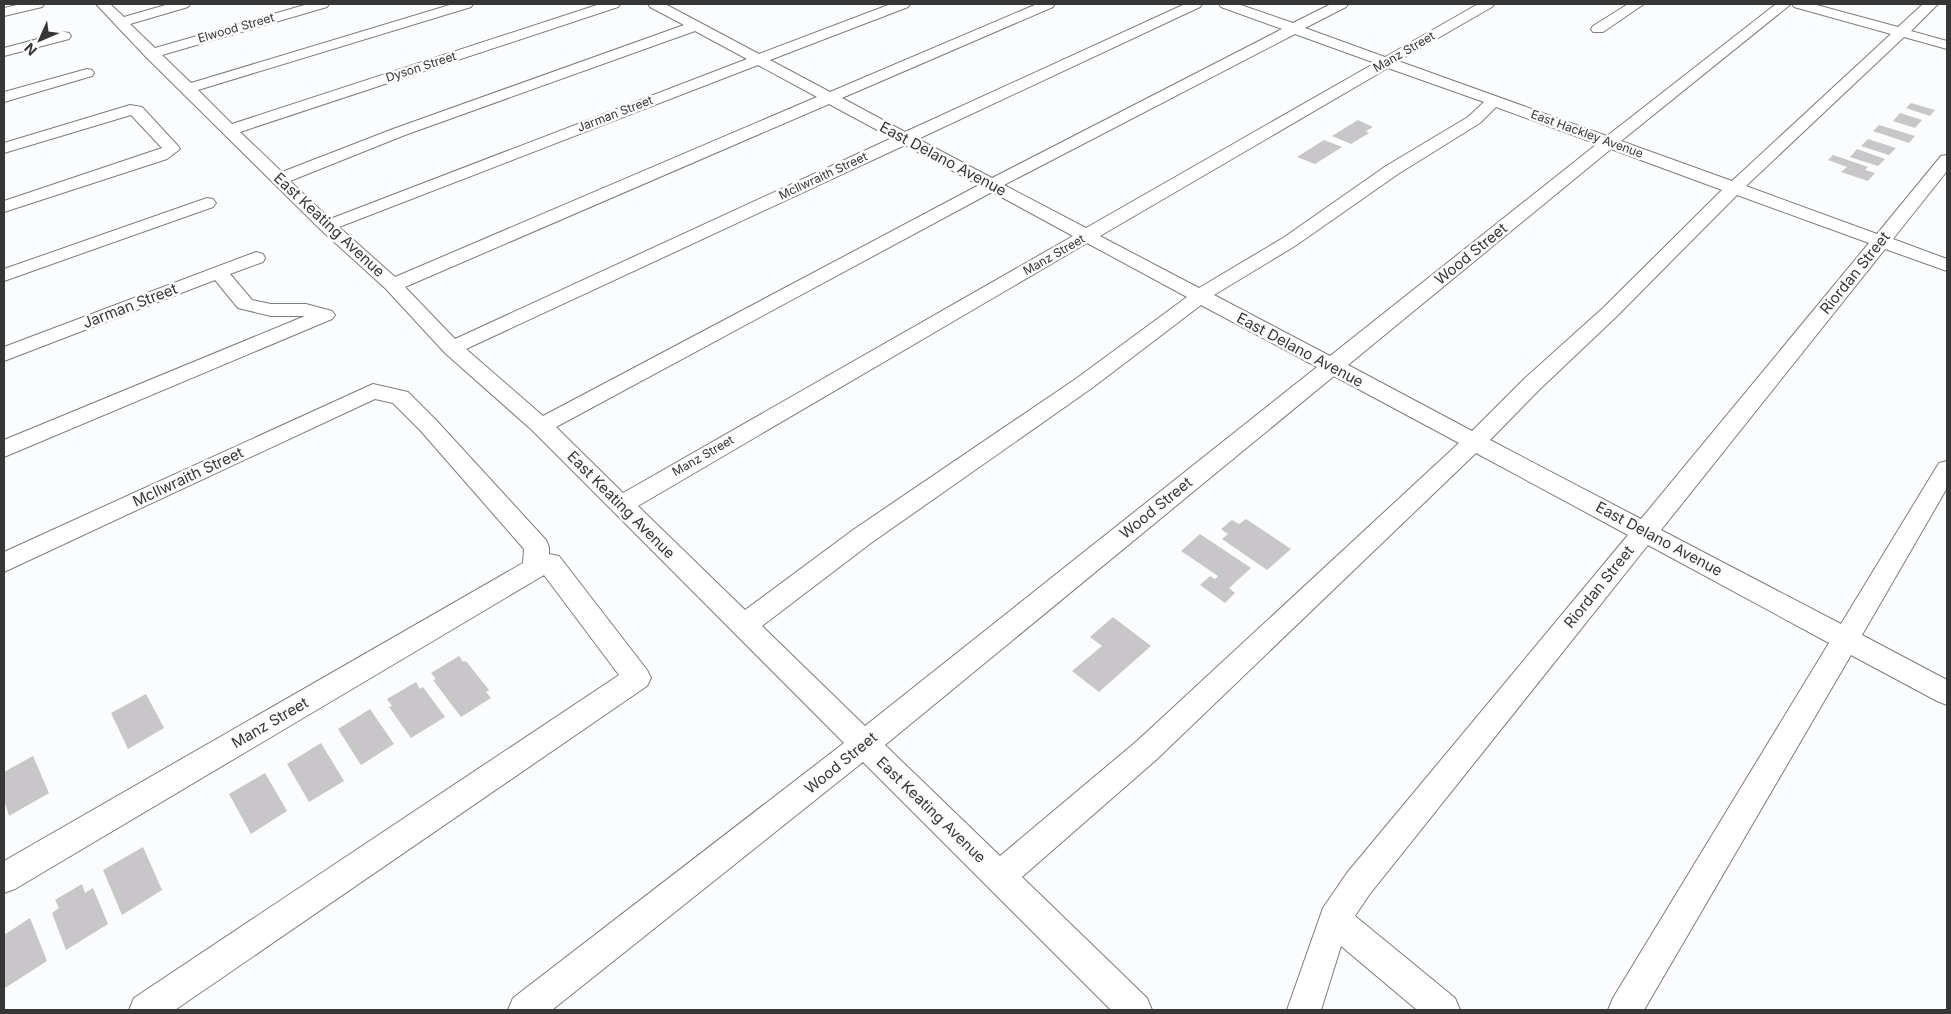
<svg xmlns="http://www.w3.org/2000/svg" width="1951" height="1014" font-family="Inter,sans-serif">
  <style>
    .building { fill: #c8c6c8 }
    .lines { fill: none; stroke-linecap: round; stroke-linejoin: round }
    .minor-casing { stroke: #7c7d7e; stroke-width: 2 }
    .minor { fill: #fff; fill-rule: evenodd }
    .labels { text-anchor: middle; stroke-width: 5; stroke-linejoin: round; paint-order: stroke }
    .far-street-label { font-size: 12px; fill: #363637; stroke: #fbfcfd }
    .street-label { font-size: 15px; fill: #363637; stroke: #fbfcfd }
  </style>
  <rect width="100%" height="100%" fill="#fbfcfd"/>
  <path class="building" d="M1911,103L1935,110L1930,116L1906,108Z
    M1900,113L1922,120L1915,128L1893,121Z
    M1358,120L1373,127L1366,131L1369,133L1351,144L1332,136Z
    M1879,125L1915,136L1909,143L1873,131Z
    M1868,139L1896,148L1889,155L1861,146Z
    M1324,140L1342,147L1315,164L1297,157Z
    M1857,149L1885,159L1878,166L1850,157Z
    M1833,155L1868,167L1865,170L1875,173L1868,181L1841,172L1847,167L1828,160Z
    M1246,519L1291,549L1267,570L1222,539L1228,534L1221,529L1232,520L1239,524Z
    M1200,534L1251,568L1229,588L1235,593L1225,603L1200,585L1210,576L1215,579L1218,576L1181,551Z
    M1113,617L1151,646L1099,692L1072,671L1102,646L1090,637Z
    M459,656L463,662L466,661L489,690L486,692L491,698L461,717L433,680L436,679L431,673Z
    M416,682L420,689L423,687L445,717L411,738L389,707L392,706L387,699Z
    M146,694L164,728L128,749L111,713Z
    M370,709L394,744L361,765L338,729Z
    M321,743L344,781L309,802L287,764Z
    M33,756L49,793L9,816L4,800V772Z
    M265,773L287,811L251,834L229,794Z
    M143,847L162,890L122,915L103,870Z
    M82,884L85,893L93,888L108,924L66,950L52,913L59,908L55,900Z
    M30,918L47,961L5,988L4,935Z"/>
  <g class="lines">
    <defs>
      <path id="minor" d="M21,4H44L42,7L4,16V8Z
        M96,4H110L124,17L169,4H190L188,7L130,24L155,48L308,4H329L327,7L162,55L191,83L453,4H473L471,7L198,90L232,124L600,4H620L618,7L240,132L282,172L393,129L684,25L650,7L648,4H665L759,54L891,4H910L908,7L770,60L830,92L1037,4H1055L1053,7L842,98L905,132L1185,4H1202L1200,7L918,139L992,178L1282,29L1221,7L1219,4H1238L1293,23L1331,4H1348L1346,7L1305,28L1385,57L1478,4H1494L1492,7L1398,61L1607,136L1776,4H1791L1621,141L1732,181L1891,34L1794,7L1792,4H1813L1898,27L1923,4H1938L1911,31L1947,41V49L1904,37L1746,186L1877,234L1941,156L1947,155V171L1893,239L1947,259V271L1885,249L1661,530L1841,624L1939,463L1947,461V488L1862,635L1947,680V705L1937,701L1851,655L1644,1010H1608L1613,998L1829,643L1648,545L1369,895L1355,916L1455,998L1460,1010H1417L1341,946L1321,1010H1287L1323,908L1347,873L1628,535L1476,453L1157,759L1022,877L1147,998L1152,1010H1111L863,762L552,1010H508L513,998L844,743L533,431L445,353L386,289L321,230L146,57ZM695,31L747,59L330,219L290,181L405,135ZM1295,34L1375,63L1086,228L1004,185ZM758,65L817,97L395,277L339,227ZM1388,68L1484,102L1468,117L1386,166L1283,238L1199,288L1100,236ZM829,104L892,138L455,339L405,287ZM1496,107L1597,144L1330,356L1214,295L1295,246L1398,174L1480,123ZM905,145L979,185L543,416L466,349ZM1611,149L1722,190L1603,308L1524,379L1472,431L1348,365ZM992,192L1073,236L623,493L556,427ZM1737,195L1869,243L1641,519L1490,440L1540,389L1617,316ZM1087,243L1187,297L1077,378L853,530L745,610L638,506ZM1201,305L1317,367L865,726L762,626L871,543L1092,388ZM1334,376L1459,443L1137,741L1000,856L885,745Z
        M1628,4H1644L1603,32H1593L1591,29L1593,26Z
        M64,32L69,33L71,36L69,39L4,56V48Z
        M87,69L92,70L94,73L92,76L4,102V92Z
        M130,105L142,107L178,146L180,149L167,159L4,212V201L162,148L131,115L4,153V143Z
        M207,198L213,199L216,203L213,207L4,281V269Z
        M256,252L263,254L265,258L263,262L230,274L252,300L271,304H306L332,311L335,315L332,319L4,457V440L305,316H271L238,308L215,280L4,361V347Z
        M373,384L408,392L436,420L546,540L549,547V554L559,556L647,670L651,678L647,686L175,1010H129L134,998L619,675L544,575L15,889L4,893V861L523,563L524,549L420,430L393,403L375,399L4,572V552Z"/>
    </defs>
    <use href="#minor" class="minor-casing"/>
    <use href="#minor" class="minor"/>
  </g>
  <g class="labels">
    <g class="far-street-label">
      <text transform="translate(236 28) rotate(-16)" y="4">Elwood Street</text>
      <text transform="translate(1404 52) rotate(-30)" y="4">Manz Street</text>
      <text transform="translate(421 67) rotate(-18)" y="4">Dyson Street</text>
      <text transform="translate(615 114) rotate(-21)" y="4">Jarman Street</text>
      <text transform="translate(1587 134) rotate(20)" y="4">East Hackley Avenue</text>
      <text transform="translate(823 176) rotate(-25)" y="4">McIlwraith Street</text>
      <text transform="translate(1054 255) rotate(-30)" y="4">Manz Street</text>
      <text transform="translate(703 456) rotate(-30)" y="4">Manz Street</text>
    </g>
    <g class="street-label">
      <text transform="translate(943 159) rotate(28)" y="5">East Delano Avenue</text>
      <text transform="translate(329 225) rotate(43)" y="5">East Keating Avenue</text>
      <text transform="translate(1471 254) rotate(-39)" y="5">Wood Street</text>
      <text transform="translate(1855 273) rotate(-51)" y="5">Riordan Street</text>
      <text transform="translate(130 306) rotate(-21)" y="5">Jarman Street</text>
      <text transform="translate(1300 350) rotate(28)" y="5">East Delano Avenue</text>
      <text transform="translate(188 477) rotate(-25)" y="5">McIlwraith Street</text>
      <text transform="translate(621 505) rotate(45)" y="5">East Keating Avenue</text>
      <text transform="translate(1156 508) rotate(-39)" y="5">Wood Street</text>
      <text transform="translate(1659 539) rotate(28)" y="5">East Delano Avenue</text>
      <text transform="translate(1599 587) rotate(-51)" y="5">Riordan Street</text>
      <text transform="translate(270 723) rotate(-30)" y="5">Manz Street</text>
      <text transform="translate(841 763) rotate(-39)" y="5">Wood Street</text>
      <text transform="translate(931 810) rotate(44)" y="5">East Keating Avenue</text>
    </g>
  </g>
  <rect width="1951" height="1014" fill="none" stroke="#363637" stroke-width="10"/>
  <g transform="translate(40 40) rotate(225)" stroke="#fbfcfd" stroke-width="4" paint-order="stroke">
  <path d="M0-4L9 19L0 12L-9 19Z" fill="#363637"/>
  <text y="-8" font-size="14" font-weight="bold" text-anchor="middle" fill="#363637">N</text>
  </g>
</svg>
